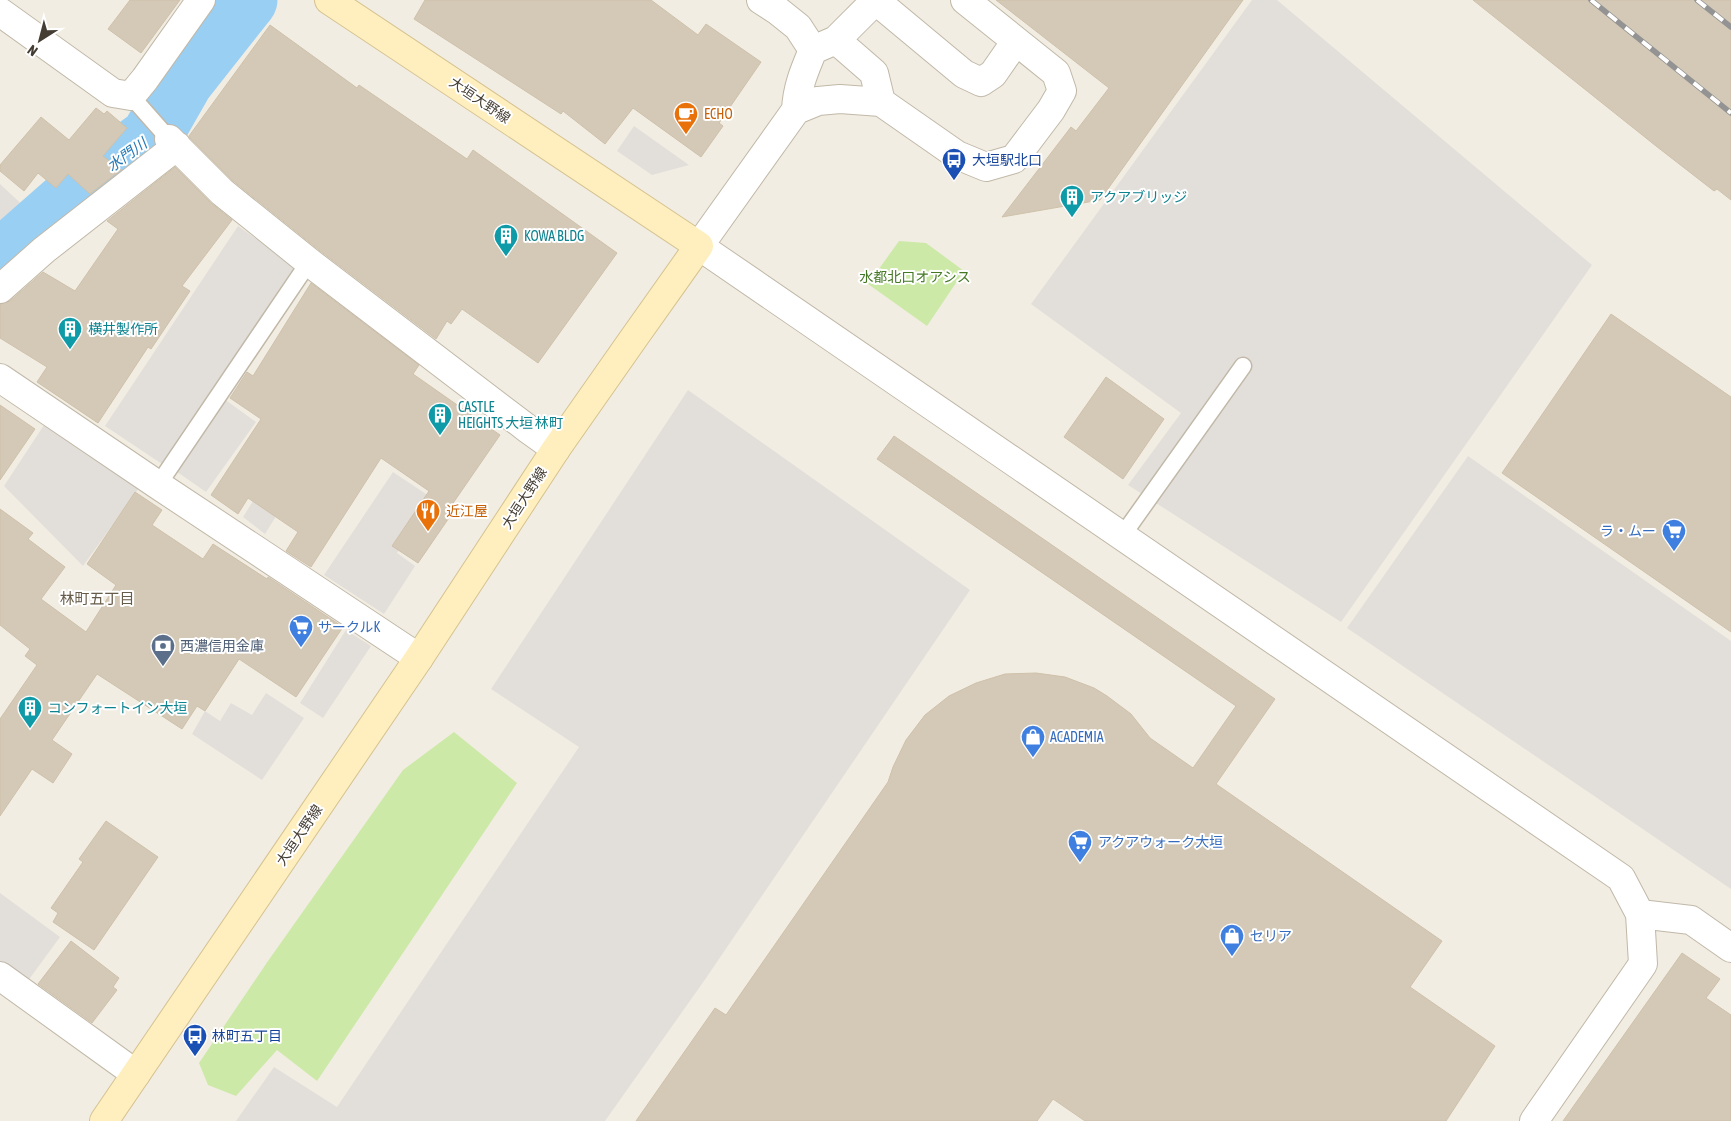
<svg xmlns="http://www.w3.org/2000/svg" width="1731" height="1121" font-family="'Asap Condensed','Noto Sans JP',sans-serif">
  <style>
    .green { fill: #cce9a8 }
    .parking { fill: #e2dfdb }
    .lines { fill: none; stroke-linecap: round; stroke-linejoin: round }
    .river { stroke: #9acff4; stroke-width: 61 }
    .building { fill: #d4c9b7; stroke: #cfc1aa }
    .service-casing { stroke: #c1b8a8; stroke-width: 19 }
    .minor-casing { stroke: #c1b8a8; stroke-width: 30 }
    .secondary-casing { stroke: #d5c28f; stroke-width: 30 }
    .service { stroke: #fff; stroke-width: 16 }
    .minor { stroke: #fff; stroke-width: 28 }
    .secondary { stroke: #ffefbf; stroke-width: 28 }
    .rail-casing { stroke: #939393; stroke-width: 5.5 }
    .rail { stroke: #fff; stroke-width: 4; stroke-dasharray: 11; stroke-linecap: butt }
    .labels { text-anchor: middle; stroke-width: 4; stroke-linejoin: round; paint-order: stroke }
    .street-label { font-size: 14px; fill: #443d33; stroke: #fff }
    .food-label { font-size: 14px; fill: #c56008; stroke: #fff; text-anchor: start }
    .transit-label { font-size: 14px; fill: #164399; stroke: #fff; text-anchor: start }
    .culture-label { font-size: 14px; fill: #0d838f; stroke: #fff; text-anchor: start }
    .park-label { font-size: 14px; fill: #447823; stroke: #fff }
    .shop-label { font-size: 14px; fill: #366cbe; stroke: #fff; text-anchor: start }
    .service-label { font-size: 14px; fill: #4e5e75; stroke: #fff; text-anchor: start }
    .water-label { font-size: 15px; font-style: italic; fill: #2779b5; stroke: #fff }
    .neighbourhood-label { font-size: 15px; fill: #675b49; stroke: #fff }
  </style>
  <rect width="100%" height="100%" fill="#f2ede2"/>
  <path class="green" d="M899,241L926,243L964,271L927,326L868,284Z
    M454,732L517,783L317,1081L277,1050L236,1096L208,1085L199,1063L268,961L403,770Z"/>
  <path class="parking" d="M1252,0H1277L1592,265L1341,622L1128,485L1181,413L1031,304Z
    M634,126L689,165L652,175L617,151Z
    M0,184L29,211L0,241Z
    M238,226L295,266L162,464L105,426Z
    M688,390L970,590L704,981L605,1121H236L274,1067L337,1107L579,747L491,689Z
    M220,396L256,422L206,492L170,467Z
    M44,425L139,488L83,566L4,486Z
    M299,428L321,444L265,534L243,517Z
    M1468,456L1731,641V889L1347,628Z
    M393,472L432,498L397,553L415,566L384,614L324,575Z
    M346,630L371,646L323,718L300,703Z
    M266,693L304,718L262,780L192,734L205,711L220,721L231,703L252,715Z
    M0,893L60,937L22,989L0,974Z"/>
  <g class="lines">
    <path class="river" d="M0,263L17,246L91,181L151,137L183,81L247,0"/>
  </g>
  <path class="building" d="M130,0H180L141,53L108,29Z
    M425,0H651L698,35L706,24L761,62L719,123L723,126L701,157L633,108L605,144L563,111L561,114L414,19Z
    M996,0H1243L1100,200L1002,217L1071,127L1076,131L1109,88Z
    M1473,0H1731V200L1717,189L1714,191L1656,146Z
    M270,25L357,88L359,85L467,159L473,150L617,253L538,363L462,309L451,324L447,321L436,339L319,250L232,180L190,138L189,136Z
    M96,108L104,114L107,111L127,128L103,156L121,170L90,194L68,174L56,188L38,173L24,191L0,171V165L41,117L69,140Z
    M175,167L211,203L232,220L182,286L190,291L151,349L148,347L98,423L37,382L47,367L0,338V304L10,301L43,272L75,291L118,229L107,221Z
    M311,283L419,365L413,374L500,435L449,509L453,512L418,563L392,546L429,491L381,458L311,567L286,551L298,532L248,498L238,514L211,495L261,419L230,398L247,372L253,376Z
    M1611,314L1731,397V632L1502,473Z
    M1106,377L1164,419L1123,479L1064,437Z
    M0,405L35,429L0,480Z
    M894,436L1275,699L1216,784L1442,941L1410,987L1495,1046L1446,1121H1085L1053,1099L1037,1121H636L715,1008L726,1015L888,782L893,767L906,740L925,715L949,696L976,683L1005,674L1036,673L1065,677L1094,688L1107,696L1131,714L1150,738L1193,768L1236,706L877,459Z
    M135,492L162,510L152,525L203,559L213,544L267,579L268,577L343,627L296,697L239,659L205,711L197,706L182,729L97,674L52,740L72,754L53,783L32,769L0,816V719L37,665L25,656L30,649L0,625V509L33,533L28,539L65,567L41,599L86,632L116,585L87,564Z
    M106,821L158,857L94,950L53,922L58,913L51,908L83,862L79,859Z
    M71,941L119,978L113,987L117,990L92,1023L38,984Z
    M1682,953L1720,979L1706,998L1731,1015V1121H1563Z"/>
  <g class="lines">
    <defs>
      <path id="service" d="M131,96L169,139
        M158,485L309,262
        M1122,536L1243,366"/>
      <path id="minor" d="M761,0L778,11L798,27L813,50C804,71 797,88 796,110
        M875,0L964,74L981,82L993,74L1016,41
        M965,0L1056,73L1062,91L1051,110L1014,159L986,167L957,155L881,102L840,99L818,101L796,110L699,246L1621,878L1640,914L1643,964L1534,1121
        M0,12L113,93L131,96L145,79L201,0
        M836,40L874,73L881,102
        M813,50L836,40L876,0
        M169,139L222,192L309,262L528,429L556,449
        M0,289L44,250L177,146
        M0,378L158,485L419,658
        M1640,914L1691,920L1731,948
        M0,976L136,1074"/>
      <path id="secondary" d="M104,1121L419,658L556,449L631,342L699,246L329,0"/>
    </defs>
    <use href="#service" class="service-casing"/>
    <use href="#minor" class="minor-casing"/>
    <use href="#secondary" class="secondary-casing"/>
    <use href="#service" class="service"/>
    <use href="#minor" class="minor"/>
    <use href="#secondary" class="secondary"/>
    <defs>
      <path id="rail" d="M1591,0L1731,113
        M1697,0L1731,27"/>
    </defs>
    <use href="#rail" class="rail-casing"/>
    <use href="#rail" class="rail"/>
  </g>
  <defs>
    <symbol id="cafe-pin" viewBox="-11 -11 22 30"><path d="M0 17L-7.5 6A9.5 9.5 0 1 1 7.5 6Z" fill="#e8710a" stroke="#fff"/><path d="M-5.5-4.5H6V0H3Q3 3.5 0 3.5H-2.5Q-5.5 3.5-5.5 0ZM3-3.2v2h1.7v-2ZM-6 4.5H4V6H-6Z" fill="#fff"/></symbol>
    <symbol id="bus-pin" viewBox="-11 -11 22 30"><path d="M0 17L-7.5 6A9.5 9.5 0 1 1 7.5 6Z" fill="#1a4fb4" stroke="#fff"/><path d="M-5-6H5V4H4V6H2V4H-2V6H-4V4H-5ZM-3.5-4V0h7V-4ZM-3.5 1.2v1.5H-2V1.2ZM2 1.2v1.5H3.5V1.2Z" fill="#fff"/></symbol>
    <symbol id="building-pin" viewBox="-11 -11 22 30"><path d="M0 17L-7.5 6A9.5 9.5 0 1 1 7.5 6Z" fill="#0f9aa8" stroke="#fff"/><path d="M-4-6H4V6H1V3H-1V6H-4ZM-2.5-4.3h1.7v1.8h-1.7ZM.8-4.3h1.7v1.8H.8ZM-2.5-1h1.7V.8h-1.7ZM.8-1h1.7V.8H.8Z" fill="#fff"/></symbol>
    <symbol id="restaurant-pin" viewBox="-11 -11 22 30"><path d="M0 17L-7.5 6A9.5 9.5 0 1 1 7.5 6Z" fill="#e8710a" stroke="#fff"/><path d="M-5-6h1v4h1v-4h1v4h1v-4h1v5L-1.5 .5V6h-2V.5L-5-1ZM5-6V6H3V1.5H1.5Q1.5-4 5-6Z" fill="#fff"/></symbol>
    <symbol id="supermarket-pin" viewBox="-11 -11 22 30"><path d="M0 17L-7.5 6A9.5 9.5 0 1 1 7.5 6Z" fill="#3f7fe0" stroke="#fff"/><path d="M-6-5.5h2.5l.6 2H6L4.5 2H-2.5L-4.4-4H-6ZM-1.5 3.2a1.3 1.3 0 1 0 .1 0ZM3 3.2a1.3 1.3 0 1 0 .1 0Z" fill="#fff"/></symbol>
    <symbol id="bank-pin" viewBox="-11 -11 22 30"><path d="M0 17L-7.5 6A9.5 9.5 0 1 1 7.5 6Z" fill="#5c6f8a" stroke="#fff"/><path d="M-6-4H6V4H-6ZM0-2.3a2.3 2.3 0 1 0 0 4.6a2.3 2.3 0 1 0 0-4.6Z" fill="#fff"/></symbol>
    <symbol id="shop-pin" viewBox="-11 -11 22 30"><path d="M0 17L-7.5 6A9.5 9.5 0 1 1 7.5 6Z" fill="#3f7fe0" stroke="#fff"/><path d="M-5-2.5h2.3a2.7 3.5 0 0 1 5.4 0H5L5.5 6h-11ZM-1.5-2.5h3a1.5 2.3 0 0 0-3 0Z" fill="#fff"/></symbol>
  </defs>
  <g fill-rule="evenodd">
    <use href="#cafe-pin" x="672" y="100" width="28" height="38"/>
    <use href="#bus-pin" x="940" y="146" width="28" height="38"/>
    <use href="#building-pin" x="1058" y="183" width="28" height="38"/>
    <use href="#building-pin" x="492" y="222" width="28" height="38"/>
    <use href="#building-pin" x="56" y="315" width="28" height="38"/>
    <use href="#building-pin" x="426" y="401" width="28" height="38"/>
    <use href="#restaurant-pin" x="414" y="497" width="28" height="38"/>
    <use href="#supermarket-pin" x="1660" y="517" width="28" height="38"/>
    <use href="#supermarket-pin" x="287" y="613" width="28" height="38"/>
    <use href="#bank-pin" x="149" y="632" width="28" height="38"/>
    <use href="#building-pin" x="16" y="694" width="28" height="38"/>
    <use href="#shop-pin" x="1019" y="723" width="28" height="38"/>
    <use href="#supermarket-pin" x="1066" y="828" width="28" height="38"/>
    <use href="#shop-pin" x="1218" y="922" width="28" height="38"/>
    <use href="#bus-pin" x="181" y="1022" width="28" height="38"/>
  </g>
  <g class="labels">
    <g class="street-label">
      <text transform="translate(480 100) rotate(34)" y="5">大垣大野線</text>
      <text transform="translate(524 498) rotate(-57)" y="5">大垣大野線</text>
      <text transform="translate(299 835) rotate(-56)" y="5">大垣大野線</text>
    </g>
    <g class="food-label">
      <text x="704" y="119">ECHO</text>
      <text x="446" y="516">近江屋</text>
    </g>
    <g class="transit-label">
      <text x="972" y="165">大垣駅北口</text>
      <text x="212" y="1041">林町五丁目</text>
    </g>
    <g class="culture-label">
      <text x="1090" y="202">アクアブリッジ</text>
      <text x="524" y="241">KOWA BLDG</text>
      <text x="88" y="334">横井製作所</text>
      <text x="458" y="412">CASTLE<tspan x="458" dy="16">HEIGHTS 大垣 林町</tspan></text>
      <text x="48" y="713">コンフォートイン大垣</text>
    </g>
    <g class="park-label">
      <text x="915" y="282">水都北口オアシス</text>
    </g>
    <g class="shop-label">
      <text x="1656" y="536" text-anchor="end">ラ・ムー</text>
      <text x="318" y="632">サークルK</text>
      <text x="1050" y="742">ACADEMIA</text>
      <text x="1098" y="847">アクアウォーク大垣</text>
      <text x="1250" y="941">セリア</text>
    </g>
    <g class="service-label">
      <text x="180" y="651">西濃信用金庫</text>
    </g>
    <g class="water-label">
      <text transform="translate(127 155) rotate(-36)" y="5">水門川</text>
    </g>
    <g class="neighbourhood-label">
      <text x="97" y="604">林町五丁目</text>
    </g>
  </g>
  <g transform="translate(40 40) rotate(216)" stroke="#ffffff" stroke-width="4" paint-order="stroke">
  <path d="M0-4L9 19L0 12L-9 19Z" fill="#443d33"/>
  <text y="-8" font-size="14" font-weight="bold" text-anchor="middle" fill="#443d33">N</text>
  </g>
</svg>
